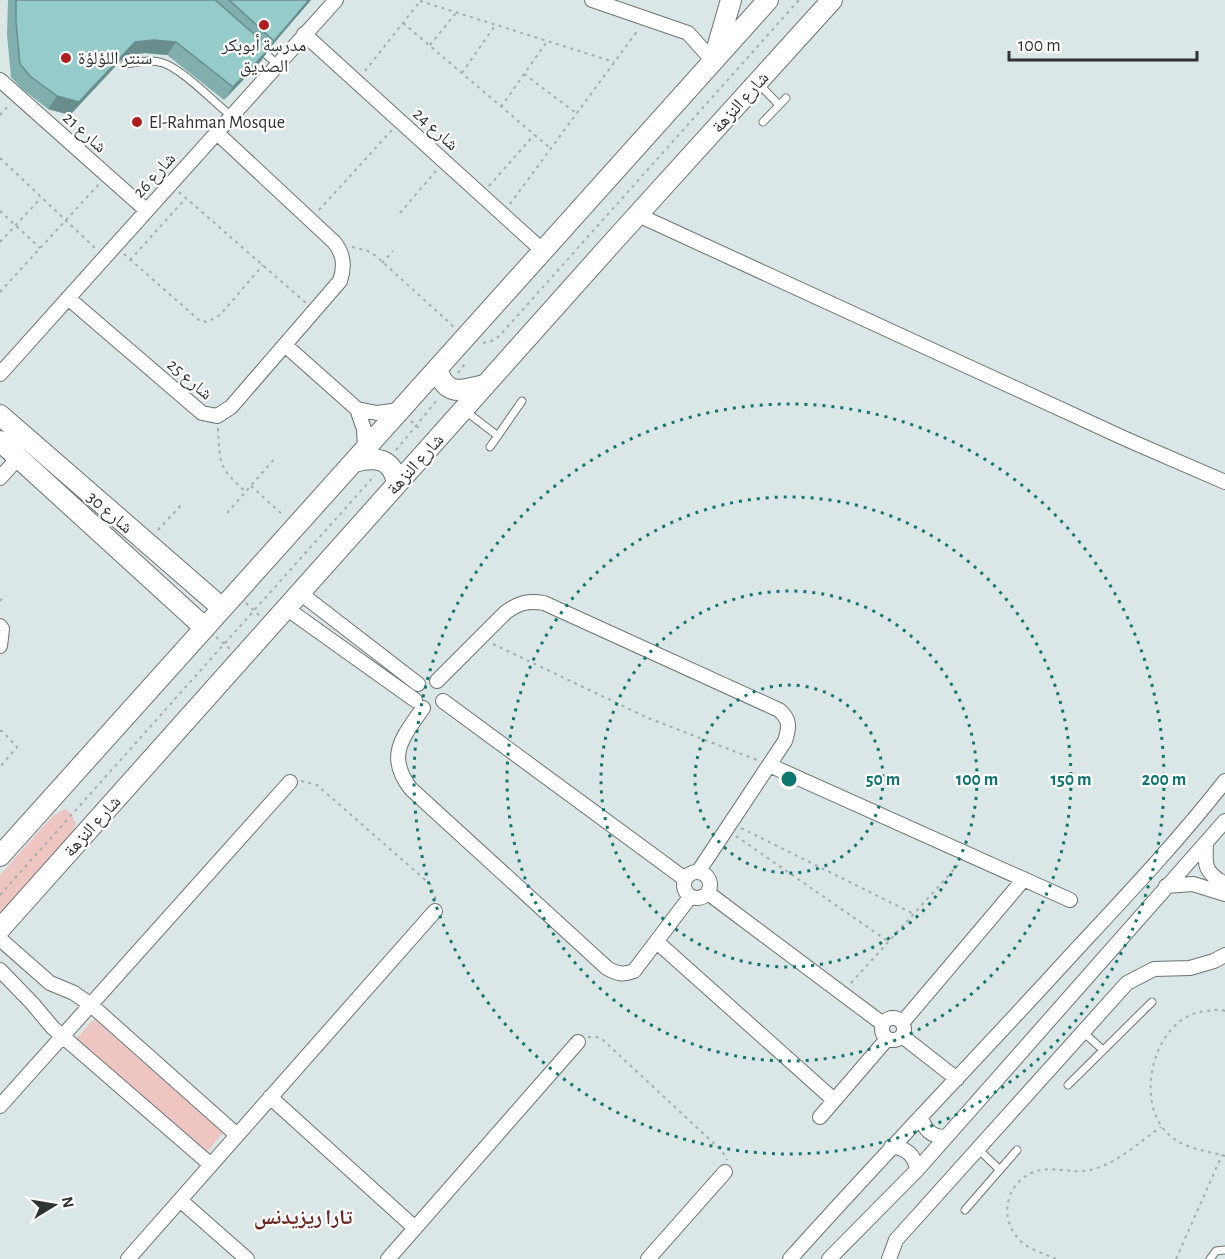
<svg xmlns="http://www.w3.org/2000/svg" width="1225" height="1259" font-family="'Alegreya Sans','Noto Naskh Arabic',sans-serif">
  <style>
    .green { fill: #eec5c0 }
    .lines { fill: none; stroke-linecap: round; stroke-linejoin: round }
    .lane-casing { stroke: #6a7473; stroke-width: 9 }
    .street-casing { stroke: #6a7473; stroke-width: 16 }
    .secondary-casing { stroke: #6a7473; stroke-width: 22 }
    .path { stroke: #a4adad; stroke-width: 2; stroke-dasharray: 3 4.5; stroke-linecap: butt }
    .lane { stroke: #fff; stroke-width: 7 }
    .street { stroke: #fff; stroke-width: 14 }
    .secondary { stroke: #fff; stroke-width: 20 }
    .wall { fill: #80afad }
    .shaded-wall { fill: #688e8d }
    .building { fill: #95cbc9; stroke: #688e8d; stroke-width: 1.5 }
    .ring { fill: none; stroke: #0f766e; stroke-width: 3; stroke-dasharray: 3 6 }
    .poi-dot { fill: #af1e1e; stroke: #fff; stroke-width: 2 }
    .labels { text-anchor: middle; stroke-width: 4.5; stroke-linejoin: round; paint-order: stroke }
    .poi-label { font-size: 18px; fill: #2e3333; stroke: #fff; text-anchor: start }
    .street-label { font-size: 18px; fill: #2e3333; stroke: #fff }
    .quarter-label { font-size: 21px; font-weight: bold; fill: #6c2722; stroke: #fff }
    .centre { fill: #0f766e; stroke: #fff; stroke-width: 3 }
    .ring-label { font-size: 18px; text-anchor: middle; font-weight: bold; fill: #0f766e; stroke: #fff; stroke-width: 4.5; stroke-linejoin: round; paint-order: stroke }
  </style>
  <rect width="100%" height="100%" fill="#dbe6e6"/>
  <path class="green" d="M65,809L71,814L76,823L71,835L0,914V875L52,817Z
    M94,1019L223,1133L205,1154L76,1039Z"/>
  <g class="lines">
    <defs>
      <path id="lane" d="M261,50L277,64
        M125,64C137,62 151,59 163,63C182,69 214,102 231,116
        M759,84L779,105
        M763,122L786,98
        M464,410L498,436
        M490,447L522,401
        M1083,1032L1103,1050
        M1068,1085L1152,1002
        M978,1149L1000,1170
        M965,1210L1017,1150
        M1210,1259L1216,1251L1225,1250"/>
      <path id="street" d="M592,0L688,33L713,61
        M304,34L543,251
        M0,80L146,210
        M638,215L1128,440L1225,482
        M68,298L202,413L217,416L231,407L340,281C345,266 344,254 334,242L216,132
        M285,345L357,409L377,413L400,410
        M0,374L336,0
        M357,409L364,429L365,449
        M0,478L18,458
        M300,593L418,684
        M286,608L415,700
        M0,626L2,629L0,646
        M437,681L506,612C519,603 528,600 544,603L779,710C791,720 789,728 785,741L698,872
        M443,701L685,879
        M423,708C403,737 385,756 411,789L607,968C617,974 623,975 634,971L690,897
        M769,765L1070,900
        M1206,843C1205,866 1204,872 1225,884
        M684 885a13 13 0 1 1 26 0a13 13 0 1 1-26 0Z
        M1166,886L1193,884L1225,894
        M708,893L883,1024
        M0,939L50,983L74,993L91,1005L237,1135
        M657,942L834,1100
        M0,970L32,1003L53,1028L211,1165
        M882 1029a11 11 0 1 1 22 0a11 11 0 1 1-22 0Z
        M902,1023L1024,879
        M902,1036L957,1079
        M270,1097L415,1228
        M0,1106L290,782
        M921,1116C924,1130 932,1137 946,1137
        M820,1117L887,1039
        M891,1147C906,1147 915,1155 917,1170
        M180,1200L247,1259
        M128,1259L435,911
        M388,1259L578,1042
        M648,1259L725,1172
        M790,1259C883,1155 980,1055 1074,952C1126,896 1178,841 1225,781
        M829,1259L917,1170L1225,821
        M889,1259L896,1240L1127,983L1154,969L1190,968L1214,961L1225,955"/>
      <path id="secondary" d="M715,55L731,0
        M437,369C447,398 461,390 485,385
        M0,415L222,608
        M0,441L205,628
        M354,462C376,456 393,458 397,484
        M0,856L768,0
        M0,929L612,243L832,0"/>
    </defs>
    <use href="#lane" class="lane-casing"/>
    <use href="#street" class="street-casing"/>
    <use href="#secondary" class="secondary-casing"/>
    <path class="path" d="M420,1L614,62
      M403,23L550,148
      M430,45L456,13
      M365,71L421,0
      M462,73L496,24
      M524,74L576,113
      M501,107L548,40
      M0,115L10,104
      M0,158L96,249
      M489,186L534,135
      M179,192L306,303
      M510,204L638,30
      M319,210L392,130
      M0,211L40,248
      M400,213L436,171
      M0,242L41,198
      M352,247L368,251L376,256L454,327
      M124,254L200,321L207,322L220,315L263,265
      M130,260L186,198
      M382,263L393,251
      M0,292L99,184
      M483,343L495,340L502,333L799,0
      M458,373L467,361
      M411,421L422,431
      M218,428C220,464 218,467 246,492
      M396,450L438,399
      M251,486L284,516
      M227,513L276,457
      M158,530L183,503
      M0,601L5,595
      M246,603L260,616
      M216,637L230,649
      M493,644L648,718L757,760
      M0,731H2L17,747L0,767
      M301,781L317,785L430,884L436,899
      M741,828L914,914
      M736,836L889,942
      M0,895L375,475
      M851,983L958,865
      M1225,1011C1219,1009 1213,1010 1207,1011C1153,1014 1130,1107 1173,1138C1187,1149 1208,1151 1225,1156
      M588,1037H597L603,1040L722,1151L727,1160
      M1056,1259C1043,1253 1026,1249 1017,1237C998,1215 1008,1179 1037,1171C1057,1165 1075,1177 1100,1167C1122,1159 1142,1140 1161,1127
      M1176,1259L1222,1155"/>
    <use href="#lane" class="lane"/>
    <use href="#street" class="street"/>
    <use href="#secondary" class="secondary"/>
  </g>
  <path class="wall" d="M8,0H311L270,48L261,61L224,100L167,55L145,53L126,55L70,115L48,109L21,88L11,77L7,35Z"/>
  <path class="shaded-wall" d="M309,0H311L267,51L274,41Z
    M154,40L176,42L167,55L145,53L126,55L70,115L48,109L57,96L135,42Z
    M270,48L261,61L224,100L233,87Z"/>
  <path class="building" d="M16,0H215L270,48L233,87L176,42L154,40L135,42L79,102L57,96L30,76L20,64L16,22Z
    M229,0H309L274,41Z"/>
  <g class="ring">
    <circle cx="789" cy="779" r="94"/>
    <circle cx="789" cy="779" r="188"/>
    <circle cx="789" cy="779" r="282"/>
    <circle cx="789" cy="779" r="375"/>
  </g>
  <g class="poi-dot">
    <circle cx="264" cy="25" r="6"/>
    <circle cx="66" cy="58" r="6"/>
    <circle cx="137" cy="122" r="6"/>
  </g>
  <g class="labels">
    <g class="poi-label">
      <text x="264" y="51" text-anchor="middle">مدرسة أبوبكر<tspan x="264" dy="21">الصديق</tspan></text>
      <text x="78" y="64">سنتر اللؤلؤة</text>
      <text x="149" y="128">El-Rahman Mosque</text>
    </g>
    <g class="street-label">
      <text transform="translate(740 102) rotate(-48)" y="6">شارع النزهة</text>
      <text transform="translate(436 129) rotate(42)" y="6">شارع 24</text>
      <text transform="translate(85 132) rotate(42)" y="6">شارع 21</text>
      <text transform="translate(154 175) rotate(-48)" y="6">شارع 26</text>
      <text transform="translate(190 379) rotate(40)" y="6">شارع 25</text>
      <text transform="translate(415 464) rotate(-48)" y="6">شارع النزهة</text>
      <text transform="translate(110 512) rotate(41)" y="6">شارع 30</text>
      <text transform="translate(92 826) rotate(-48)" y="6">شارع النزهة</text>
    </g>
    <g class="quarter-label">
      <text x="303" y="1224">تارا ريزيدنس</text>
    </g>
  </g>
  <circle cx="789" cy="779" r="9" class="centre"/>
  <g class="ring-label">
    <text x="883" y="785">50 m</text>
    <text x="977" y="785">100 m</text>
    <text x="1071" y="785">150 m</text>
    <text x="1164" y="785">200 m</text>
  </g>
  <g transform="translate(54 1205) rotate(79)" stroke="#ffffff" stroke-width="4.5" paint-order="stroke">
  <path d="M0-4.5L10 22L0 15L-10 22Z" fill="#2e3333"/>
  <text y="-9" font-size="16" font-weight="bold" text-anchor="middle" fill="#2e3333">N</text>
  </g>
  <path d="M1009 51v9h188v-9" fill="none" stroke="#2e3333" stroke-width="3"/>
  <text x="1018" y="51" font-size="18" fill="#2e3333" stroke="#ffffff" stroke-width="4.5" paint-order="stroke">100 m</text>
</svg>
